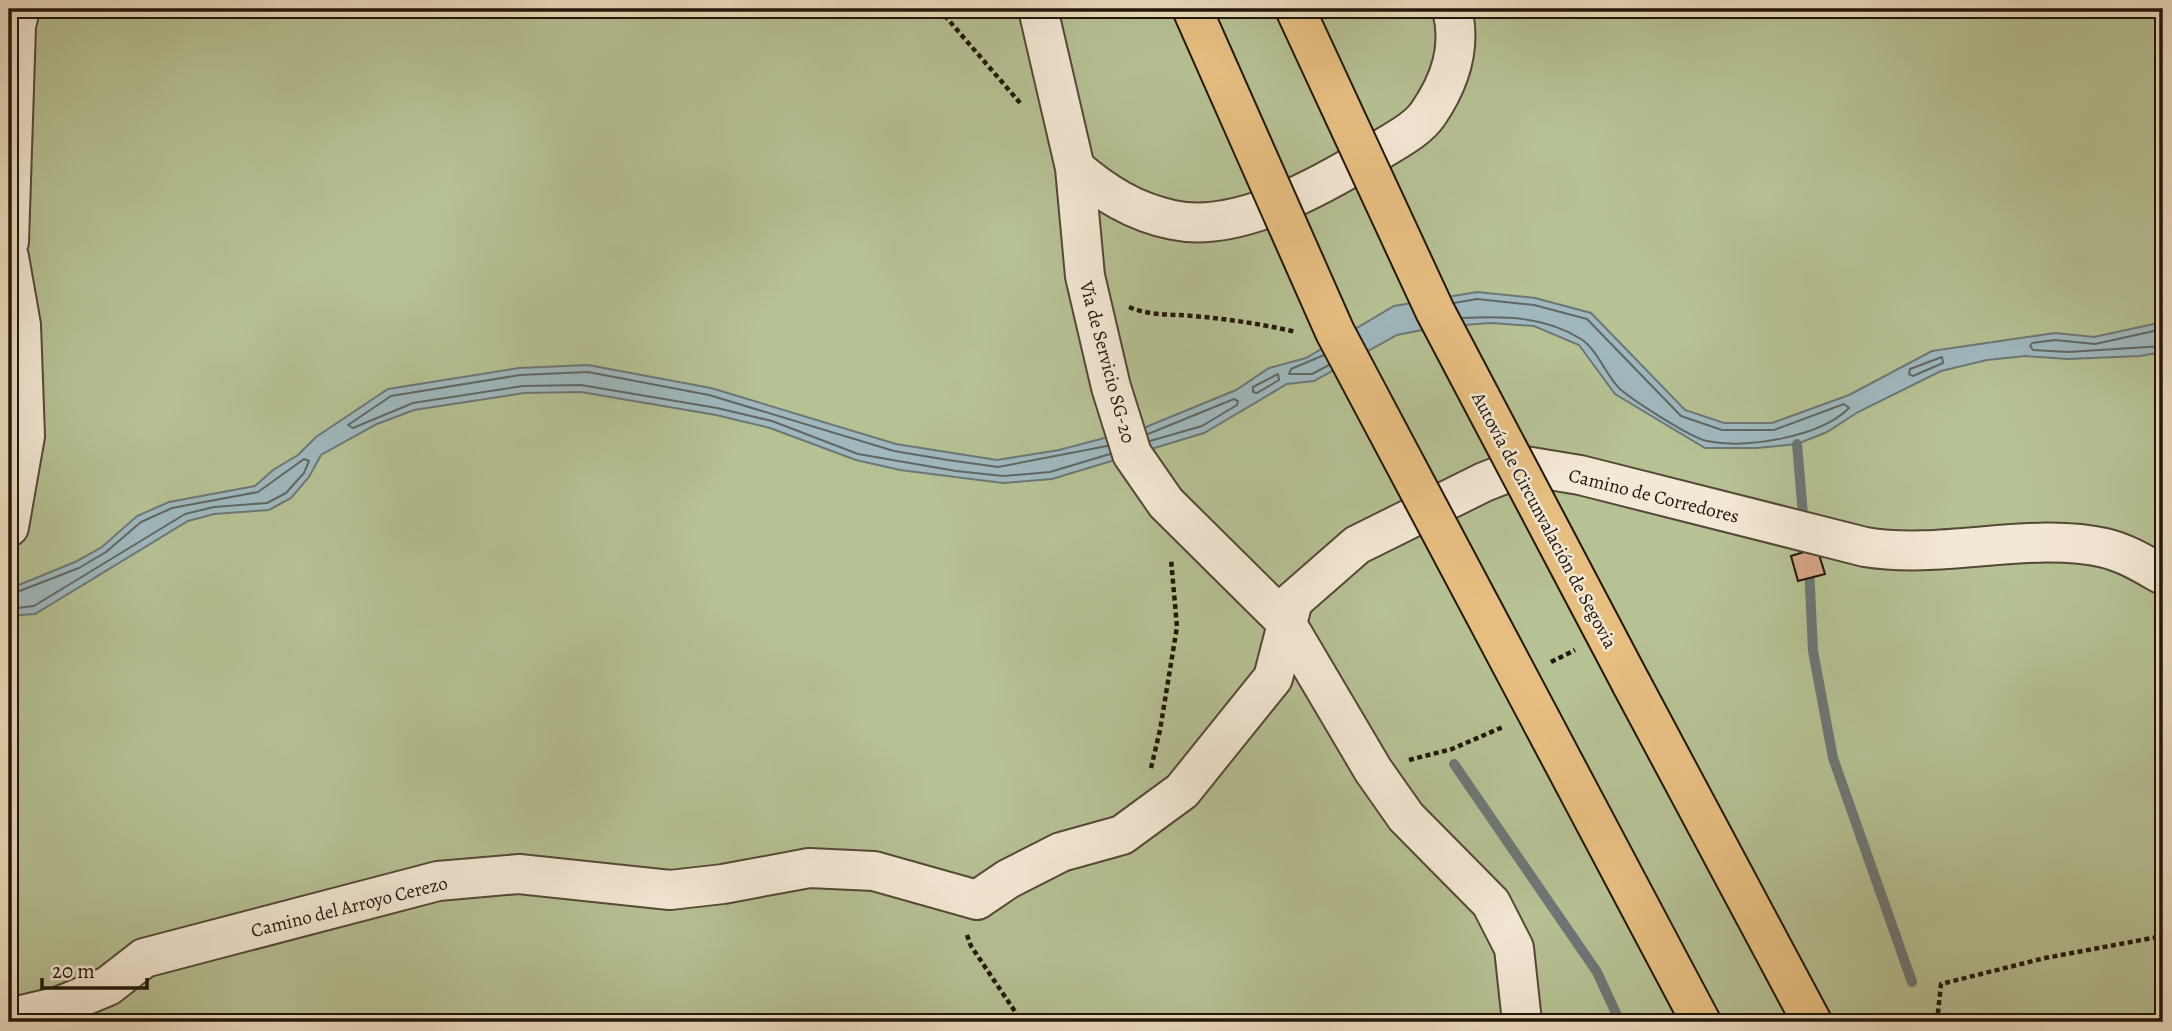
<svg xmlns="http://www.w3.org/2000/svg" width="2172" height="1031" font-family="Alegreya,serif">
  <style>
    .green { fill: #b6c194; stroke: #6c6c4e; stroke-width: 2 }
    .water { fill: #9fb8be; stroke: #6d7776; stroke-width: 2 }
    .lines { fill: none; stroke-linecap: round; stroke-linejoin: round }
    .shore { stroke: #606764; stroke-width: 2 }
    .stream { stroke: #6d7776; stroke-width: 10 }
    .building { fill: #d7a686; stroke: #211609; stroke-width: 2 }
    .minor-casing { stroke: #544836; stroke-width: 42 }
    .highway-casing { stroke: #211609; stroke-width: 42 }
    .path { stroke: #211609; stroke-width: 4.5; stroke-dasharray: 5 3.5; stroke-linecap: butt }
    .minor { stroke: #f3e8d5; stroke-width: 38 }
    .highway { stroke: #e6be80; stroke-width: 38 }
    .highway-bridge-casing { stroke: #211609; stroke-width: 42; stroke-linecap: butt }
    .highway-bridge { stroke: #e6be80; stroke-width: 38 }
    .labels { text-anchor: middle; stroke-width: 5; stroke-linejoin: round; paint-order: stroke }
    .street-label { font-size: 19px; fill: #211609; stroke: #f3e8d5 }
  </style>
  <rect width="100%" height="100%" fill="#ecdcbf"/>
  <filter id="stains"><feTurbulence type="fractalNoise" baseFrequency=".00286" numOctaves="4"/><feColorMatrix values="0 0 0 0 .2 0 0 0 0 .09 0 0 0 0 .02 0 0 0 .5 -.17"/></filter>
  <radialGradient id="worn" r=".72"><stop offset=".6" stop-color="#630" stop-opacity="0"/><stop offset="1" stop-color="#630" stop-opacity=".3"/></radialGradient>
  <path class="green" d="M9,9H2163V1022H9Z"/>
  <path class="water" d="M1477,292L1535,298L1591,313L1685,410L1724,423H1772L1849,395L1932,351L2055,333L2094,337L2163,322V352L2140,356L2068,359L2025,356L1987,360L1941,371L1858,412L1827,432L1797,444L1757,448H1705L1615,394L1579,345L1534,326L1491,323L1437,327L1397,335L1314,381L1287,384L1204,433L1052,479L1003,483L900,470L856,460L770,428L716,415L581,392L524,393L414,410L377,424L321,455L309,477L291,498L269,510L214,514L188,521L35,614L9,616V589L75,562L102,547L137,516L169,502L255,486L273,470L298,455L316,437L388,389L519,368L588,365L711,388L896,444L997,460L1059,450L1146,427L1236,390L1269,368L1306,358L1394,306Z"/>
  <g class="lines">
    <path class="shore" d="M1454,303L1477,299L1534,305L1587,319L1681,416L1722,430H1774L1844,404L1849,408C1820,437 1747,449 1707,441C1691,438 1634,401 1620,389C1606,376 1598,350 1581,339C1545,316 1504,316 1463,318
      M2163,329L2095,344L2055,340L2032,343L2030,346L2033,350L2068,352L2163,346
      M1324,355L1291,369L1289,374H1312L1329,365
      M1942,357L1943,363L1913,376L1909,374L1910,369Z
      M1278,374L1279,380L1257,393L1253,392V387Z
      M1148,434L1234,399L1238,401L1237,405L1202,426L1150,441
      M1107,446L998,467L948,460L894,451L709,395L588,372L520,375L391,396L348,425L353,428L413,403L523,386L581,385L717,408L772,421L858,454L956,471L1003,476L1050,472L1110,454
      M9,595L79,568L106,552L141,522L172,508L258,492L304,459L309,461L304,473L286,493L267,503L214,507L185,514L34,606L9,609"/>
    <path class="stream" d="M1797,444L1804,526
      M1809,566L1813,651L1833,758L1912,982
      M1454,764L1597,972L1620,1022"/>
  </g>
  <path class="building" d="M1817,548L1825,574L1798,581L1791,556Z"/>
  <g class="lines">
    <defs>
      <path id="minor" d="M1038,9L1075,168L1085,276L1111,387L1132,454L1166,503L1285,621L1373,770L1406,817L1491,903L1514,948L1522,1022
        M1075,168C1104,193 1134,212 1173,220C1238,234 1323,185 1377,152C1394,141 1416,131 1428,114C1450,82 1462,48 1452,9
        M9,242L16,26L20,9
        M9,257L21,325L25,436L9,527
        M9,1018L60,1006L108,986L144,958L438,881L519,874L670,890L723,884L809,868L874,871L977,900L1008,879L1061,852L1122,835L1182,791L1273,678L1293,601L1357,545L1484,482L1525,466L1580,475L1865,547C1944,560 2032,531 2105,548C2126,553 2145,565 2163,575"/>
      <path id="highway" d="M1631,683L1812,1022
        M1542,722L1701,1022"/>
    </defs>
    <use href="#minor" class="minor-casing"/>
    <use href="#highway" class="highway-casing"/>
    <path class="path" d="M939,9L1021,104
      M1129,307C1150,316 1171,314 1193,316C1228,319 1262,324 1296,332
      M1551,662L1575,650
      M1409,760L1452,749L1503,727
      M1151,768L1160,730L1177,627L1171,559
      M967,935L971,946L1022,1022
      M1937,1022L1941,984L2045,958L2163,936"/>
    <use href="#minor" class="minor"/>
    <use href="#highway" class="highway"/>
    <defs>
      <path id="highway-bridge" d="M1192,9L1335,332L1542,722
        M1295,9L1435,311L1631,683"/>
    </defs>
    <use href="#highway-bridge" class="highway-bridge-casing"/>
    <use href="#highway-bridge" class="highway-bridge"/>
  </g>
  <g class="labels">
    <g class="street-label">
      <text transform="translate(1108 362) rotate(75)" y="7">Vía de Servicio SG-20</text>
      <text transform="translate(1654 495) rotate(14)" y="7">Camino de Corredores</text>
      <text transform="translate(1545 520) rotate(62)" y="7">Autovía de Circunvalación de Segovia</text>
      <text transform="translate(349 906) rotate(-14)" y="7">Camino del Arroyo Cerezo</text>
    </g>
  </g>
  <rect width="2172" height="1031" fill="none" stroke="#ecdcbf" stroke-width="35"/>
  <rect x="10" y="10" width="2151" height="1010" fill="none" stroke="#211609" stroke-width="3.5"/>
  <rect x="18" y="18" width="2137" height="996" fill="none" stroke="#211609" stroke-width="2"/>
  <path d="M42 978v10h105v-10" fill="none" stroke="#211609" stroke-width="3.5"/>
  <text x="52" y="978" font-size="21" fill="#211609" stroke="#f3e8d5" stroke-width="5" paint-order="stroke">20 m</text>
  <rect width="100%" height="100%" filter="url(#stains)"/>
  <rect width="100%" height="100%" fill="url(#worn)"/>
</svg>
